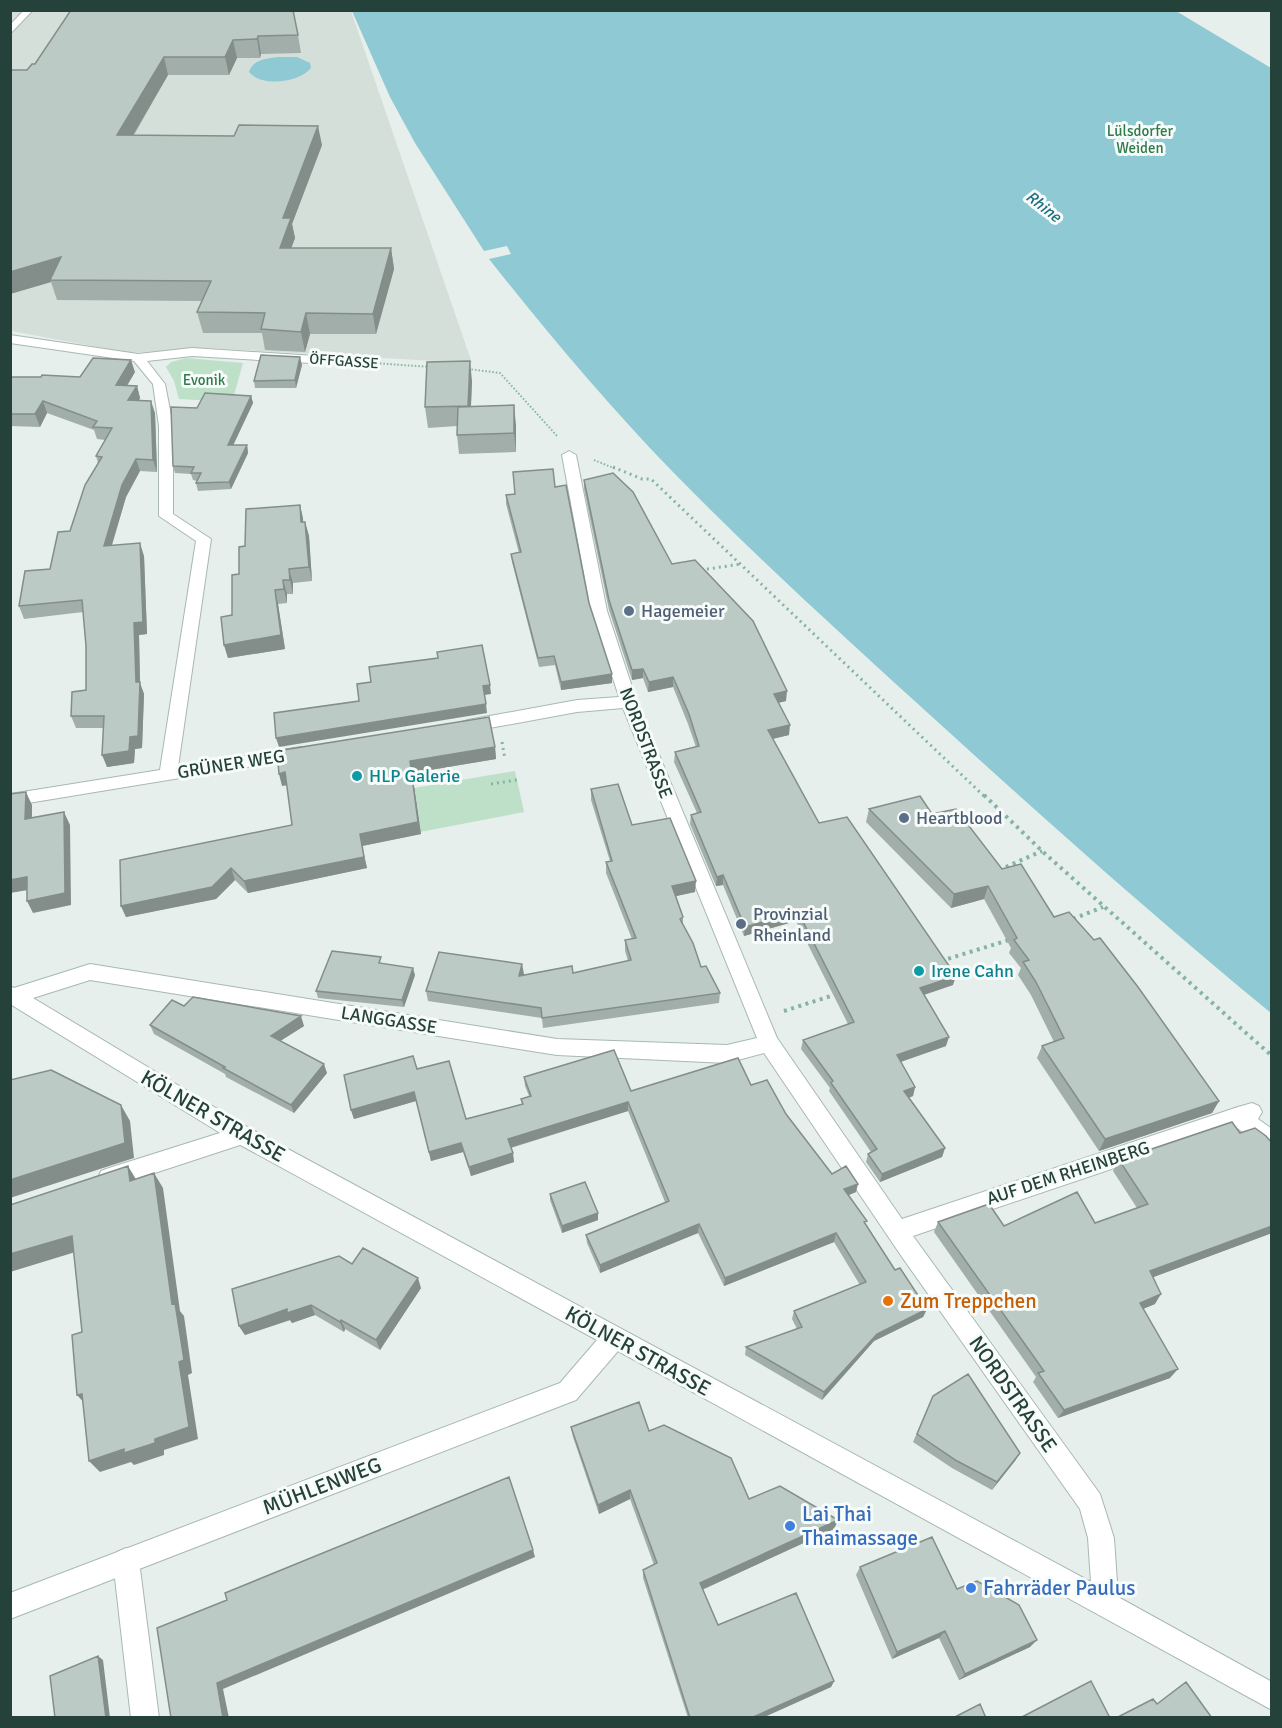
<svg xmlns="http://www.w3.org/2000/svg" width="1282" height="1728" font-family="Signika,sans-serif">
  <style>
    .built { fill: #d4dfda }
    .green { fill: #bfe0c8 }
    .water { fill: #8ec9d4 }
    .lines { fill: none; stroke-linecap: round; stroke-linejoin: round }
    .lane-casing { stroke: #a8b8b2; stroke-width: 2 }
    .street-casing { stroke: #a8b8b2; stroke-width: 2 }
    .path-far2 { stroke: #86b3a5; stroke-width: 2; stroke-dasharray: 1.5 2; stroke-linecap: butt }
    .path-far1 { stroke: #86b3a5; stroke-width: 3; stroke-dasharray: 2 4; stroke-linecap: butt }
    .path { stroke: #86b3a5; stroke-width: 4; stroke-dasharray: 3 4.5; stroke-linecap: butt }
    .lane { fill: #fff; fill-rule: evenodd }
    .street { fill: #fff; fill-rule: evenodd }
    .wall { fill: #a1aea9 }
    .shaded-wall { fill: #838d89 }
    .building { fill: #bbcac4; stroke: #838d89; stroke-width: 1.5 }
    .service-dot { fill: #5c6f8a; stroke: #f7fbf9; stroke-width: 2 }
    .culture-dot { fill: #0f9aa8; stroke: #f7fbf9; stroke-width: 2 }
    .food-dot { fill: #e8710a; stroke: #f7fbf9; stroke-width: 2 }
    .shop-dot { fill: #3f7fe0; stroke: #f7fbf9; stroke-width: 2 }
    .labels { text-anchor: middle; stroke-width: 6; stroke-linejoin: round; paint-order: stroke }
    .far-park-label { font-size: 15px; fill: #2d7a4b; stroke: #f7fbf9 }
    .far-street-label { font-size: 15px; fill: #24423a; stroke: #f7fbf9 }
    .far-water-label { font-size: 16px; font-style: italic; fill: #1c6f80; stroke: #f7fbf9 }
    .service-label { font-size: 18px; fill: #4e5e75; stroke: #f7fbf9; text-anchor: start }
    .street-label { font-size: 18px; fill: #24423a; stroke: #f7fbf9 }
    .culture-label { font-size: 18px; fill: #0d838f; stroke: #f7fbf9; text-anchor: start }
    .near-street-label { font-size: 21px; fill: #24423a; stroke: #f7fbf9 }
    .near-food-label { font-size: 21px; fill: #c56008; stroke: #f7fbf9; text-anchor: start }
    .near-shop-label { font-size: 21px; fill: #366cbe; stroke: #f7fbf9; text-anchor: start }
  </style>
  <rect width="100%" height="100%" fill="#e6efeb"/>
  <path class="built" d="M10,11H351L472,363L205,348L130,353L11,331Z"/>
  <path class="green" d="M186,358L243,363L232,402L179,399L174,381L166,367L171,362Z
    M515,771L524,812L420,832L414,788Z"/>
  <path class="water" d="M352,11H1176L1271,68V1013C1154,917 1041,816 929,714C842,635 754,555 671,470C606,403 547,332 489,259L511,254L507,246L484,251L415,143L390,97Z
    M279,57H297L310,63L311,68C299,83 261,87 249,72C252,60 267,58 279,57Z"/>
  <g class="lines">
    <defs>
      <path id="lane" d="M24,10H33L10,34V25Z
        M242,1126L249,1128L252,1135L249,1142L109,1188L101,1185L98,1178L101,1171L109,1168Z
        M126,1548L135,1552L139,1561L159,1718H131L113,1561L117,1552Z"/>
      <path id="street" d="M10,335L138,354L192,348L315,356L317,359L315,362L311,363L192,356L147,361L165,384L173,426V514L211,539L178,767L301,747L307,749L309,753L307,757L10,806V794L160,770L196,541L159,516V426L153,384L134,361L10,343Z
        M569,451L576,455L607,611L637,702L777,1038L902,1219L1238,1107L1252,1103L1259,1106L1262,1112L1258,1119L1272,1129V1151L1265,1149L1236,1127L913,1236L1100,1494L1114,1538L1118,1597L1272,1682V1710L618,1351L576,1400L10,1619V1593L560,1383L597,1340L235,1142L10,1004V986L14,988L90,964L557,1039L727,1045L757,1038L623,708L577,712L468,732L462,730L460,726L462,722L468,720L577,700L619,697L591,611L562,455ZM90,980L557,1055L727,1063L764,1053L902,1257L1080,1509L1088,1538L1091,1582L249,1128L33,998Z"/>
    </defs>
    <use href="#lane" class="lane-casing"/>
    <use href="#street" class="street-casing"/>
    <path class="path-far2" d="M331,360L431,367
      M468,369L500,373L558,437
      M594,460L616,469"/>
    <path class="path-far1" d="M613,467L642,479H651L985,797
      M701,570L741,564
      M502,742L505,759
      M491,784L517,780"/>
    <path class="path" d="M984,795L1042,851L1272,1056
      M999,870L1042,851
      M1073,919L1103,907
      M941,961L1012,939
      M784,1011L837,994"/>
    <use href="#lane" class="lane"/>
    <use href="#street" class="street"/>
  </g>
  <path class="wall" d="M71,10L298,35L301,53L261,54L260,58H237L229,75H168L134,135L322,145L292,224L295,238L291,248H391L394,269L376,334H310L305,352L265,350L262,333H203L197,312L202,301L57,300L51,282L10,294L27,70L35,64Z
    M302,365L296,388H255L254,381Z
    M135,372L127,386H137L140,398L139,401L155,413L157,472L140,471L126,497L112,545L144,556L147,634L139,635L140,683L144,694L142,748L135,749L134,763L107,767L104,728H76L71,716L86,690V646L83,612L24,619L19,606L50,569L70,531L98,463L96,456L105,440L97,439L94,430L47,413L40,427L10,426V377H80Z
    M472,381L471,407L516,425V452L459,454L457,435V426L428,428L425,407Z
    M251,396L253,403L233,445H247L248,453L231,489L198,491L196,483L197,481L193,480L191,474L175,473L173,466L197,408Z
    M584,480L672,564L786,701L778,703L789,735L773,739L819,823L953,985L924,995L946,1046L901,1062L915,1087L913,1096L909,1098L945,1148L942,1157L880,1182L866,1162L868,1154L871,1152L829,1091L830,1088L801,1049L803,1040L848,1024L796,921L744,936L723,885L716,886L690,824L691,815L697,813L674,762L675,752L696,747L688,724L673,687L648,692L643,678L632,680L609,610L584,489Z
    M555,487L589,603L612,674V683L561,690L555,665L539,667L512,562L511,554L519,553L506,504V495Z
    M300,505L303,522H305L309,536L312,581L293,583V594H287V603L278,604L285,649L228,658L224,645L232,615L245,546Z
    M495,747L496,759L412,773L421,834L362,846L367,868L248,893L235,880L216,899L126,917L121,906L292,825L287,785L282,786Z
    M591,789L632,825L695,892L676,896L683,917V925L701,967L720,993L719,1003L543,1028L542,1018L428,1001L426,991L524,974L523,975L573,973L628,961L625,951V940L632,939L606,873V862L610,861L591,800Z
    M869,809L932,814L1002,869L1054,917L1219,1101L1212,1113L1099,1151L1037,1058L1042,1046L1054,1042L1031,995L1018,975L1021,968L1009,953L1011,948L984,899L951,908L866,822Z
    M383,964L415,975L404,1007L318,998L316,991Z
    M184,1006L304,1026L280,1041L327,1073L294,1113L226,1077L225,1074L154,1034L150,1025Z
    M417,1069L466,1119L522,1104L521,1099L529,1096L525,1086L524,1077L631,1091L751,1085L786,1114L832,1174L856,1192L848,1195L895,1270L927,1309L923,1317L874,1341L822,1400L745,1355L746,1347L797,1329L792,1319L794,1311L860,1285L834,1242L724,1286L698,1233L600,1273L587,1243L586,1235L665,1202L628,1111L511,1148L514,1162L471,1176L463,1152L431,1161L416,1101L354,1119L351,1110Z
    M1240,1133L1272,1143V1233L1153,1277L1155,1304L1143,1309L1170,1378L1058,1418L1033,1382L1036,1377L934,1232L938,1222L1004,1226L1095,1223L1137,1208L1113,1171L1119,1160Z
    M550,1194L598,1213V1220L562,1233L550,1200Z
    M352,1264L421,1288L380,1350L345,1329L344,1332L315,1315L292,1323L290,1320L245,1335L239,1326Z
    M933,1396L1020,1453L992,1490L952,1468L913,1442Z
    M571,1427L649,1431L749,1499L838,1520L834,1529L702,1590L718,1625L834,1681L831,1687L762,1718H688L643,1578V1570L654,1565L630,1499L599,1514L573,1437Z
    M860,1567L957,1589L1030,1647L959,1680L939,1638L892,1659L856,1575Z"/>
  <path class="shaded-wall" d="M258,36L261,54L260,58L257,39Z
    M233,40L237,58L229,75L225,57Z
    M164,57L168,75L122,154L117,135Z
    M318,126L322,145L292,224L295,238L284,268L280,248L283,218Z
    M391,248L394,269L376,334L373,314Z
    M61,257L50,280L51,282L10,294V272Z
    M306,313L310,334L305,352L301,332Z
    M300,357L302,365L296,388L295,380Z
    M131,360L135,372L120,397L116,385Z
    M470,361L472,381L470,426L468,406Z
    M137,386L140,398L132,412L128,400Z
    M251,396L253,403L230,452L228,445Z
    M43,401L47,413L40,427L35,414Z
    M151,401L155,413L157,472L153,460Z
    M514,405L516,425V452L514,433Z
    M247,445L248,453L231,489L229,482Z
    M136,459L140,471L126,497L108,558L104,546L122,485Z
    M300,505L303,518L304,536L301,522Z
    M305,522L309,536L312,581L309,567Z
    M140,543L144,556L147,634L139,635L140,683L144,694L142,748L135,749L134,763L107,767L102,755L130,737L136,682L134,623Z
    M289,569L293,583V594L290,580Z
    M283,580L287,594V603L284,589Z
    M275,590L278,604L285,649L228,658L224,645Z
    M643,669V678L632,680V670Z
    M612,674V683L561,690V682Z
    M673,677V687L648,692L649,682Z
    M490,685L491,694L484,695L483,686Z
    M787,691L786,701L773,704L774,694Z
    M486,704L487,713L279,747L276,738Z
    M790,725L789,735L767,740L768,730Z
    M495,747L496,759L412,773L421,834L362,846L367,868L248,893L244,881L360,834L410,761Z
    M285,772L289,785L282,786L279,774Z
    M26,792L32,805V831L25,819Z
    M64,812L70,825L71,905L33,913L27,901Z
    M231,868L235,880L216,899L126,917L121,906Z
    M723,875V885L716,886L717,877Z
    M27,877L34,889L10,893V880Z
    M696,881L695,892L672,897V886Z
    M988,886L984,899L951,908L954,894Z
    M798,912L796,921L744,936L745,927Z
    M522,964L524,974L520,986L519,976Z
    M413,968L415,975L404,1007L402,1000Z
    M956,976L953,985L917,997L920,988Z
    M301,1016L304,1026L274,1045L271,1036Z
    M949,1037L946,1046L894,1064L897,1055Z
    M324,1064L327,1073L294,1113L291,1105Z
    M915,1087L913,1096L902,1100L904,1091Z
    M414,1092L416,1101L354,1119L351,1110Z
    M1219,1101L1212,1113L1099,1151L1105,1139Z
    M628,1102V1111L509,1148L508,1139Z
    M121,1105L130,1121L134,1158L10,1198V1180Z
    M461,1143L463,1152L431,1161L429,1152Z
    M945,1148L942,1157L880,1182L882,1174Z
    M513,1153L514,1162L471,1176L469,1167Z
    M128,1166L137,1181H130Z
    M154,1173L163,1188L180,1311L184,1316L192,1373L188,1375L198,1439L164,1450V1455L134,1465L131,1462L100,1472L89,1461L155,1439L179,1362L172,1304Z
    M858,1184L856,1192L842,1198L844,1189Z
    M598,1213V1220L562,1233V1226Z
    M699,1224L698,1233L600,1273V1265Z
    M1272,1226V1233L1143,1281L1150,1271Z
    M836,1233L834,1242L724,1286L725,1278Z
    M72,1236L82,1250L10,1272V1254Z
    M418,1278L421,1288L380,1350L376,1340Z
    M1161,1294L1155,1304L1133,1313L1140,1303Z
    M311,1305L315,1315L292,1323L290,1320L245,1335L239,1326L287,1309Z
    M927,1309L923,1317L874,1341L822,1400L824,1392L877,1334Z
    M341,1320L345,1329L344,1332L340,1322Z
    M1178,1369L1170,1378L1058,1418L1064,1410Z
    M82,1394L88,1407L77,1395Z
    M1020,1453L1015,1461L992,1490L997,1482Z
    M630,1490V1499L599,1514L598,1505Z
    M838,1520L834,1529L699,1591L700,1583Z
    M533,1550L535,1557L223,1689L229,1718H223L217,1683Z
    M945,1631L939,1638L892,1659L897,1652Z
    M1037,1640L1030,1647L959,1680L965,1674Z
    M98,1656L103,1660L110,1718H106Z
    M834,1681L831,1687L762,1718H751Z"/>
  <path class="building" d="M71,10H293L298,35L258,36L257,39L233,40L225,57H164L117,135L234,136L239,125L318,126L283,218H291L280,248H391L373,314L306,313L301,332L261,329L265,313L197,312L211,281L50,280L61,257L10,272V70H27L32,64H35Z
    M261,355L300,357L295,380L254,381Z
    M93,358L131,360L116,385L137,386L128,400L151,401L153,460L136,459L122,485L104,546L140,543L143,622L134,623L136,682H140L138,736L130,737L129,751L102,755L104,716H71L72,692L86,690V646L82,600L19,606L25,571L50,569L58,532L70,531L85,485L102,457L96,456L112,428L93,427L97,421L43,401L35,414H10V377H41L42,375L80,377Z
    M470,361L468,406L425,407L427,362Z
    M205,393L251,396L228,445H247L229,482L196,483L201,473H191L194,467L173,466L171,407L197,408Z
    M514,405V433L457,435L458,407Z
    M553,469L555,487L566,485L589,603L612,674L561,682L554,656L538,658L511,554L521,552L506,495L515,494L513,472Z
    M613,473L633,492L672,564L695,560L753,621L787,691L774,694L790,725L768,730L819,823L847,817L956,976L920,988L949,1037L897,1055L915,1087L904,1091L945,1148L882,1174L868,1154L877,1149L831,1083L833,1081L803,1040L854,1022L798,912L745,927L723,875L717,877L691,815L701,812L675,752L699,746L689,714L673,677L649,682L643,669L632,670L609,600L584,480Z
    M300,505L301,522H305L309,567L289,569L290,580H283L284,589L275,590L281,635L224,645L221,617L232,615V575L239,574V547L245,546L246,509Z
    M482,645L490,685L483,686L486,704L276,738L274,713L359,701L357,684L371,682L369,667L438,658L437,652Z
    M489,717L495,747L410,761L418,822L360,834L364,857L244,881L231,868L212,887L121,906L120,860L292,825L285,772L279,774L277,751Z
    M618,784L632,825L670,818L696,881L672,886L683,917L680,919L693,943L701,967L706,966L720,993L542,1018L541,1008L426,991L439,952L522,964L519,976L572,966L573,973L631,960L625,940L636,938L606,862L612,861L591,789Z
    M26,792L25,819L64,812L65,893L27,901V877L10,880V794Z
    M920,796L932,814L956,809L1002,869L1021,864L1054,917L1069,912L1094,940L1100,938L1138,987L1219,1101L1105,1139L1042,1046L1064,1038L1036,982L1023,962L1029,960L1014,940L1017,938L988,886L954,894L869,809Z
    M332,951L381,957L379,963L413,968L402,1000L316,991Z
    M193,997L301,1016L271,1036L324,1064L291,1105L223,1068L225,1067L150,1025L172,1000L184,1006Z
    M614,1050L631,1091L738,1058L751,1085L767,1080L786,1114L832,1174L846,1166L858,1184L844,1189L867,1221L864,1222L895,1270L900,1268L927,1309L877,1334L824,1392L746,1347L802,1327L794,1311L866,1282L836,1233L725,1278L699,1224L600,1265L586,1235L669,1201L628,1102L508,1139L513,1153L469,1167L461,1143L429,1152L414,1092L351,1110L344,1075L413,1056L417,1069L449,1061L466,1119L523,1104L521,1099L531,1096L524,1077Z
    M51,1070L121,1105L125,1143L10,1180V1080Z
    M1232,1122L1240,1133L1255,1128L1266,1136L1272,1143V1226L1150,1271L1161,1294L1140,1303L1178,1369L1064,1410L1038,1373L1044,1371L938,1222L989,1204L1004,1226L1077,1192L1095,1223L1148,1204L1119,1160Z
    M128,1166L130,1181L154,1173L172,1304L175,1303L184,1360L179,1362L189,1427L155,1439V1443L124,1453V1449L89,1461L82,1394L77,1395L72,1335L82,1332L72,1236L10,1254V1205Z
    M585,1182L598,1213L562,1226L550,1194Z
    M363,1248L418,1278L376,1340L341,1320L340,1322L311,1305L287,1313V1309L239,1326L232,1289L339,1256L352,1264Z
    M968,1374L1020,1453L997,1482L957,1461L917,1434L933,1396Z
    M639,1402L649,1431L664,1425L731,1458L749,1499L780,1486L838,1520L700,1583L718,1625L796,1593L834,1681L751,1718H690L643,1570L657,1563L630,1490L598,1505L571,1427Z
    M509,1477L533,1550L217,1683L223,1718H171L157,1628L227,1600L225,1593Z
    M932,1537L957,1589L977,1581L1019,1605L1037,1640L965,1674L945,1631L897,1652L860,1567Z
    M98,1656L106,1718H55L50,1676Z
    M1091,1681L1110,1718H1020Z
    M1186,1682L1212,1718H1116L1153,1699L1157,1704Z
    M980,1704L986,1718H953Z"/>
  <g class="service-dot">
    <circle cx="629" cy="611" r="6"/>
    <circle cx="904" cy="818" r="6"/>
    <circle cx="741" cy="924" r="6"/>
  </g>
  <g class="culture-dot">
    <circle cx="357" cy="776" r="6"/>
    <circle cx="919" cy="971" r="6"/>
  </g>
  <circle class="food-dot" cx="888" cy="1301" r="6"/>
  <g class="shop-dot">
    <circle cx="790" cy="1526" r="6"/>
    <circle cx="971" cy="1588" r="6"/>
  </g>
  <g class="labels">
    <g class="far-park-label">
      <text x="1140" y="136">Lülsdorfer<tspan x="1140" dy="17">Weiden</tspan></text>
      <text x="204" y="385">Evonik</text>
    </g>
    <g class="far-street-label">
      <text transform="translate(344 361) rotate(4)" y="5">ÖFFGASSE</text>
    </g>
    <g class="far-water-label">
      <text transform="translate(1044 206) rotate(38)" y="6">Rhine</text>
    </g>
    <g class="service-label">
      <text x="641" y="617">Hagemeier</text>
      <text x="916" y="824">Heartblood</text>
      <text x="753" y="920">Provinzial<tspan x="753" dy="21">Rheinland</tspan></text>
    </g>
    <g class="street-label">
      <text transform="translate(646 743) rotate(69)" y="6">NORDSTRASSE</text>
      <text transform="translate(231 764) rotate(-9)" y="6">GRÜNER WEG</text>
      <text transform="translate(389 1020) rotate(9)" y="6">LANGGASSE</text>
      <text transform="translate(1068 1173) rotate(-18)" y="6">AUF DEM RHEINBERG</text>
    </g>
    <g class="culture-label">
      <text x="369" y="782">HLP Galerie</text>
      <text x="931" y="977">Irene Cahn</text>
    </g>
    <g class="near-street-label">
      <text transform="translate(213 1116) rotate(30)" y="7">KÖLNER STRASSE</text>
      <text transform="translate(638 1351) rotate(29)" y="7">KÖLNER STRASSE</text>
      <text transform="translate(1013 1394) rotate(55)" y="7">NORDSTRASSE</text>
      <text transform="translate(322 1486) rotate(-21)" y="7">MÜHLENWEG</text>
    </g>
    <g class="near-food-label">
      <text x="900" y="1308">Zum Treppchen</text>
    </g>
    <g class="near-shop-label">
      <text x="802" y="1521">Lai Thai<tspan x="802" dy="24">Thaimassage</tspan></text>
      <text x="983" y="1595">Fahrräder Paulus</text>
    </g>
  </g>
  <rect width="1282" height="1728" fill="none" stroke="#24423a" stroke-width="24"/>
</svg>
